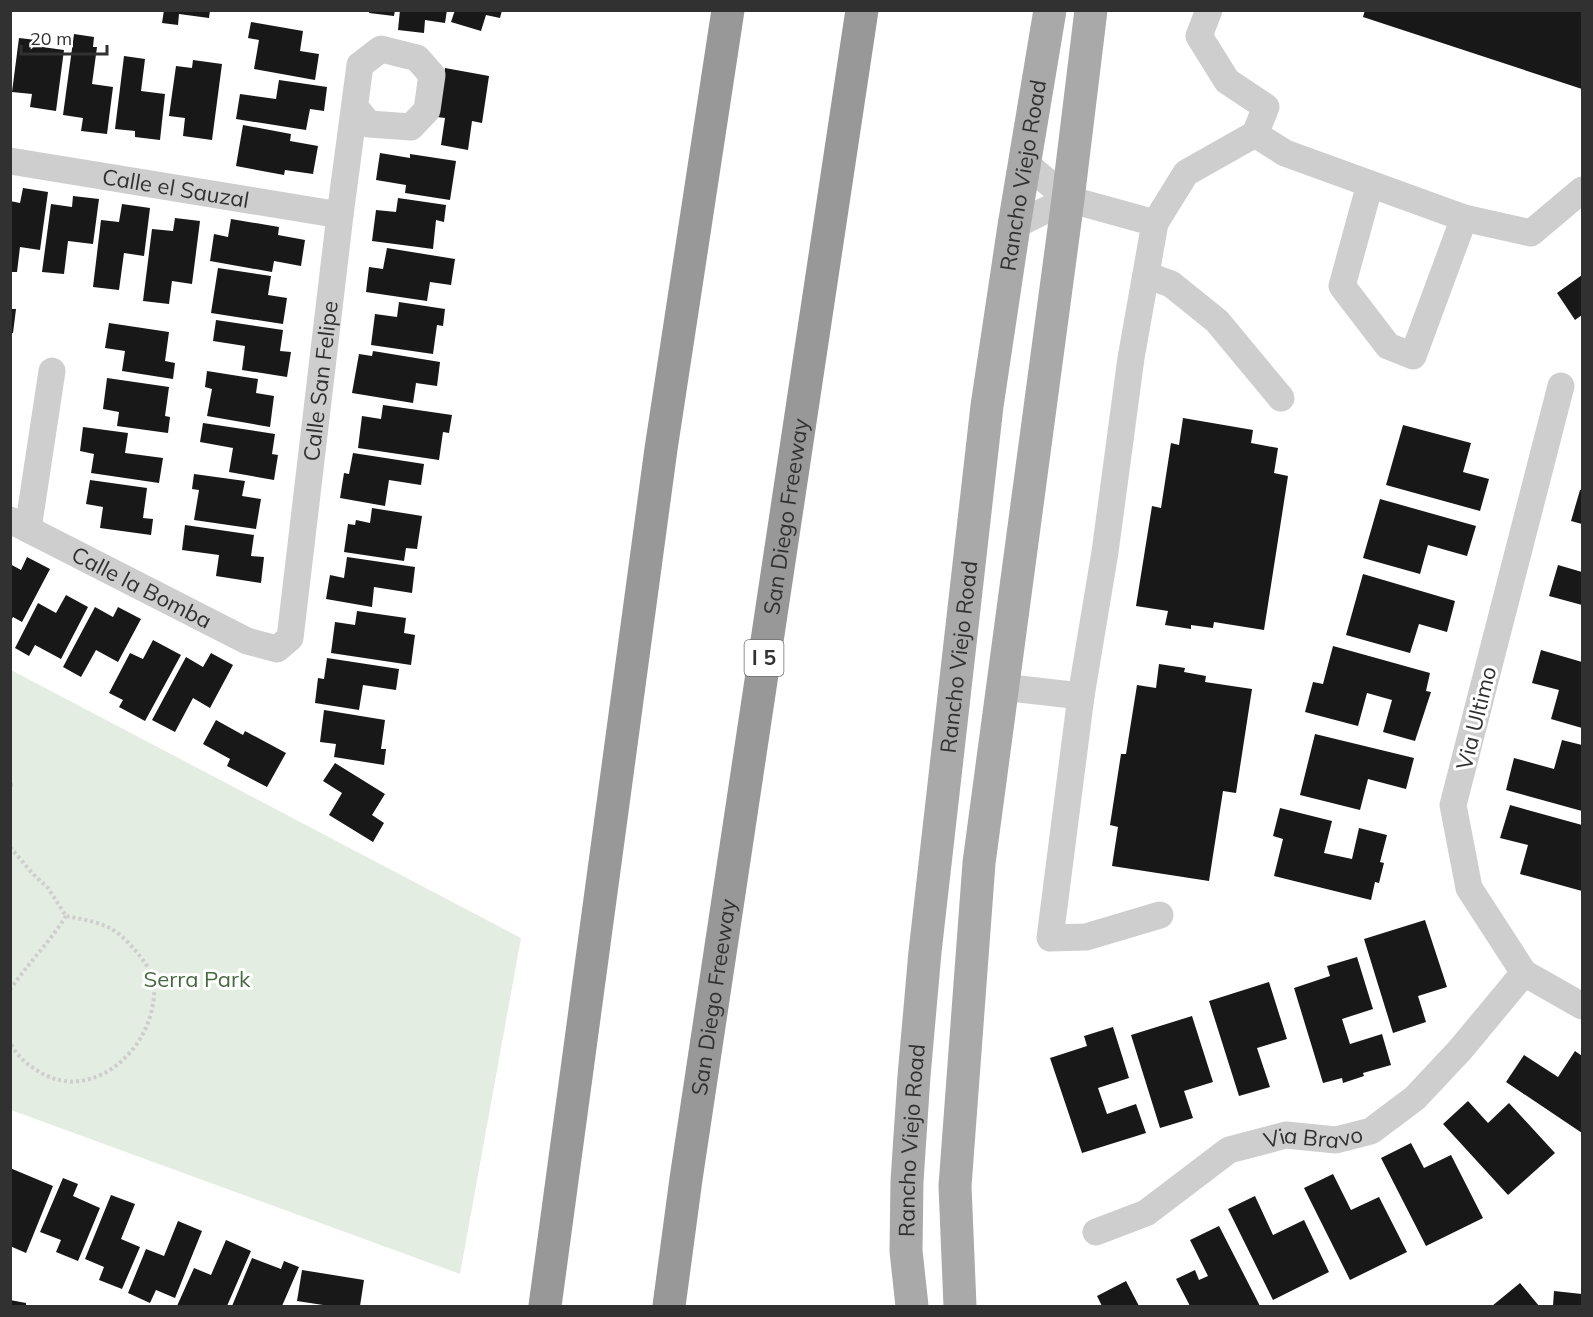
<svg xmlns="http://www.w3.org/2000/svg" width="1593" height="1317" font-family="Mulish,sans-serif">
  <style>
    .green { fill: #e4ede1 }
    .building { fill: #181818 }
    .lines { fill: none; stroke-linecap: round; stroke-linejoin: round }
    .path { stroke: #cecece; stroke-width: 4; stroke-dasharray: 3 3; stroke-linecap: butt }
    .minor { stroke: #cecece; stroke-width: 27 }
    .major { stroke: #a9a9a9; stroke-width: 33 }
    .highway { stroke: #989898; stroke-width: 33 }
    .labels { text-anchor: middle; stroke-width: 6; stroke-linejoin: round; paint-order: stroke }
    .shield { fill: #fff; stroke: #6f6f6f; stroke-width: 1.5 }
    .shield-label { font-size: 21px; font-weight: bold; fill: #313131 }
    .street-label { font-size: 22px; fill: #313131; stroke: #fff }
    .park-label { font-size: 22px; fill: #486a41; stroke: #fff }
  </style>
  <rect width="100%" height="100%" fill="#fff"/>
  <path class="green" d="M11,670L521,938L460,1274L11,1110Z"/>
  <path class="building" d="M164,10H210L209,18L179,14L178,25L162,23Z
    M370,10H395L394,16L369,13Z
    M400,10H447L445,23L425,20L424,33L398,30Z
    M455,10H502L500,18L486,15L481,31L451,22Z
    M1365,10H1582V89L1363,17Z
    M251,22L303,31L300,51L319,54L315,80L254,69L259,40L248,38Z
    M74,34L94,37L93,47H97L92,84L113,87L107,134L81,131L83,118L63,115Z
    M19,38L36,40L35,46L64,50L56,111L30,107L32,94L12,92Z
    M124,56L145,59L141,91L165,94L160,140L135,137V131L115,129Z
    M193,60L222,64L212,140L183,136L185,118L169,116L176,66L192,68Z
    M445,68L489,76L482,123L472,121L468,150L441,145L445,118L437,117Z
    M279,80L327,87L324,111L310,109L306,130L236,119L240,94L276,99Z
    M243,125L291,134L290,141L318,146L313,174L285,170L284,175L236,166Z
    M380,153L410,158V154L456,161L450,200L405,193L406,185L376,180Z
    M23,188L48,192L40,250L20,247L17,272H10V201L20,203Z
    M73,196L99,199L93,244L68,241L64,274L42,272L51,204L72,207Z
    M398,198L446,205L444,222L436,220L433,249L372,241L376,210L396,212Z
    M122,204L150,208L144,256L124,253L119,290L93,287L101,220L119,222Z
    M175,218L200,221L192,284L172,281L169,304L143,301L152,229L173,231Z
    M231,219L279,227L278,235L305,240L301,266L274,261L272,272L210,261L214,234L228,237Z
    M387,248L455,259L451,285L430,282L427,301L366,292L369,267L383,269Z
    M218,268L271,276L268,295L287,298L283,324L211,313Z
    M1582,275V315L1575,320L1557,293Z
    M399,302L445,309L443,326L437,325L433,354L371,345L375,314L397,317Z
    M10,309H16L13,333H10Z
    M216,320L283,330L280,351L291,352L287,377L242,370L245,346L213,341Z
    M109,323L169,332L165,361L175,363L173,379L122,371L125,351L105,348Z
    M373,351L440,362L437,386L416,383L413,403L352,393L359,354L372,356Z
    M207,371L258,379L256,393L274,396L270,427L207,416L212,389L205,387Z
    M107,378L169,387L165,416L170,417L168,433L117,426L119,412L103,409Z
    M383,405L452,415L449,433L443,432L439,460L358,448L362,416L381,419Z
    M1183,418L1253,430L1251,443L1278,448L1274,473L1288,476L1264,630L1214,622L1213,628L1191,625V629L1165,625L1168,611L1136,606L1152,506L1161,508L1171,443L1179,445Z
    M203,423L275,434L272,454L278,455L274,480L229,472L233,448L200,442Z
    M1403,425L1471,443L1463,472L1489,479L1480,511L1386,485Z
    M83,427L128,433L125,453L163,458L159,483L91,473L94,454L80,451Z
    M353,453L424,464L421,485L389,480L385,506L340,498L344,473L349,474Z
    M194,474L245,481L242,496L261,499L256,529L194,520L199,490L192,489Z
    M90,480L147,488L143,518L153,519L151,535L100,528L103,507L86,504Z
    M1580,490H1582V524L1571,521Z
    M1380,499L1476,526L1467,556L1428,545L1420,574L1363,558Z
    M372,508L422,516L417,549L406,548L404,561L344,552L348,524L355,525L356,520L370,523Z
    M185,525L254,535L251,556L264,557L261,583L216,576L219,555L182,550Z
    M27,557L50,569L22,622L13,617L10,623V564L21,570Z
    M347,557L415,567L412,593L374,587L372,607L326,599L330,575L344,578Z
    M1558,565L1582,572V605L1549,596Z
    M1363,574L1455,601L1447,632L1419,624L1410,653L1346,635Z
    M66,595L88,607L61,659L35,645L29,656L15,648L38,603L56,613Z
    M95,607L113,617L118,607L141,619L118,662L96,650L81,677L63,667Z
    M357,611L406,618L404,633L415,635L411,665L331,653L335,622L355,625Z
    M153,640L181,655L145,721L119,707L123,700L109,693L130,653L143,659Z
    M1333,646L1430,673L1426,691L1431,692L1415,741L1383,732L1392,700L1367,693L1358,726L1305,712L1313,682L1323,684Z
    M1541,650L1582,662V728L1551,719L1559,690L1532,683Z
    M211,653L233,665L210,708L193,698L175,732L152,720L186,657L203,667Z
    M327,658L399,669L396,690L363,685L359,710L315,703L318,678L324,679Z
    M1159,664L1185,668L1184,672L1206,676L1205,682L1252,689L1236,793L1223,791L1209,881L1112,866L1118,827L1110,825L1121,754H1126L1137,685L1156,688Z
    M324,710L385,720L381,749H386L384,765L334,757L336,744L320,742Z
    M216,720L243,735L245,731L286,753L267,787L227,766L230,759L203,744Z
    M1315,734L1414,758L1406,789L1368,779L1360,810L1300,795Z
    M1562,740L1582,745V811L1506,790L1514,758L1554,769Z
    M335,763L385,794L372,815L384,823L373,842L329,815L342,793L323,781Z
    M1510,805L1582,825V891L1520,874L1528,845L1500,838Z
    M1280,808L1332,821L1324,853L1352,859L1359,828L1387,835L1380,862L1384,863L1379,883L1375,882L1371,900L1274,876L1283,839L1273,836Z
    M1425,920L1447,987L1418,996L1426,1022L1393,1033L1364,939Z
    M1357,957L1373,1009L1342,1019L1350,1044L1382,1034L1391,1065L1363,1073L1364,1076L1343,1083L1342,1078L1323,1083L1294,988L1330,976L1327,966Z
    M1269,982L1287,1039L1257,1048L1270,1087L1239,1096L1209,1001Z
    M1192,1016L1213,1082L1184,1091L1193,1118L1160,1128L1131,1035Z
    M1113,1027L1129,1078L1098,1088L1107,1114L1136,1104L1146,1133L1082,1153L1050,1058L1087,1046L1084,1036Z
    M1575,1051L1582,1056V1133L1506,1082L1524,1055L1558,1077Z
    M1468,1101L1488,1123L1509,1103L1555,1153L1508,1195L1443,1124Z
    M1411,1143L1424,1168L1451,1155L1483,1218L1426,1246L1381,1158Z
    M10,1168L53,1186L26,1253L10,1246Z
    M1333,1174L1351,1210L1379,1197L1407,1252L1350,1280L1304,1188Z
    M63,1178L78,1184L73,1196L100,1208L78,1261L56,1252L61,1240L40,1232Z
    M111,1195L135,1204L121,1239L140,1247L122,1289L99,1280L104,1267L85,1259Z
    M1255,1196L1273,1235L1304,1220L1329,1272L1273,1300L1228,1209Z
    M178,1221L202,1231L175,1298L156,1290L150,1303L128,1293L146,1249L164,1256Z
    M1219,1226L1260,1306H1190L1176,1279L1195,1270L1199,1280L1208,1276L1190,1240Z
    M226,1240L251,1251L227,1306H177L194,1268L211,1275Z
    M252,1258L281,1269L284,1261L299,1267L282,1306H232Z
    M302,1270L364,1280L360,1306H323V1305L297,1301Z
    M1126,1281L1139,1306H1102L1097,1296Z
    M1520,1283L1539,1306H1492Z
    M1554,1291L1582,1294V1306H1553Z
    M10,1300L26,1303V1306H10Z"/>
  <g class="lines">
    <path class="path" d="M10,785L15,784
      M10,847L33,874L48,888L66,916C80,919 96,921 110,928C119,933 127,941 134,949C142,958 150,968 153,980C156,993 153,1007 149,1020C134,1064 83,1100 38,1071C26,1064 16,1055 10,1042
      M10,990C28,963 50,942 66,916"/>
    <g class="minor">
      <path d="M1255,134L1285,153L1464,218L1531,233L1582,190"/>
      <path id="s1" d="M10,161L340,215"/>
      <path d="M1025,163L1068,199L1155,223L1186,173L1255,134L1266,107L1227,81L1199,36L1209,10"/>
      <path d="M1370,184L1342,286L1388,346L1413,356L1464,218"/>
      <path d="M1014,226L1068,199"/>
      <path d="M1146,275L1171,284L1217,321L1281,398"/>
      <path d="M1561,386L1453,805L1469,888L1524,973L1582,1006"/>
      <path id="s2" d="M10,520L247,641L277,649L290,638L340,215L360,65L381,49L417,58L432,75L427,110L411,127L369,124L355,107"/>
      <path d="M28,529L52,371"/>
      <path d="M1002,687L1081,696L1105,552L1131,358L1155,223"/>
      <path d="M1081,696L1050,938L1086,937L1160,915"/>
      <path id="s3" d="M1096,1232L1146,1213L1229,1150L1286,1135L1336,1140L1371,1131L1415,1098L1460,1050L1524,973"/>
    </g>
    <g class="major">
      <path id="s4" d="M912,1306L906,1251L907,1181L914,1076L925,952L987,406L1014,226L1050,10"/>
      <path d="M960,1306L955,1186L979,863L1068,199L1091,10"/>
    </g>
    <g class="highway">
      <path d="M545,1306L661,449L728,10"/>
      <path id="s5" d="M669,1306L686,1179L862,10"/>
    </g>
  </g>
  <g class="labels">
    <rect class="shield" x="744.5" y="640" width="39" height="36" rx="4.5"/>
    <g class="shield-label">
      <text x="764" y="665">I 5</text>
    </g>
    <g class="street-label">
      <text dy="8" stroke="none"><textPath href="#s4" startOffset="1138">Rancho Viejo Road</textPath></text>
      <text dy="8" stroke="none"><textPath href="#s1" startOffset="168">Calle el Sauzal</textPath></text>
      <text dy="8" stroke="none"><textPath href="#s2" startOffset="573">Calle San Felipe</textPath></text>
      <text dy="8" stroke="none"><textPath href="#s5" startOffset="798">San Diego Freeway</textPath></text>
      <text dy="8" stroke="none"><textPath href="#s2" startOffset="148">Calle la Bomba</textPath></text>
      <text dy="8" stroke="none"><textPath href="#s4" startOffset="652">Rancho Viejo Road</textPath></text>
      <text transform="translate(1476 718) rotate(-76)" y="8">Via Ultimo</text>
      <text dy="8" stroke="none"><textPath href="#s5" startOffset="312">San Diego Freeway</textPath></text>
      <text dy="8" stroke="none"><textPath href="#s3" startOffset="244">Via Bravo</textPath></text>
      <text dy="8" stroke="none"><textPath href="#s4" startOffset="166">Rancho Viejo Road</textPath></text>
    </g>
    <g class="park-label">
      <text x="197" y="987">Serra Park</text>
    </g>
  </g>
  <rect width="1593" height="1317" fill="none" stroke="#313131" stroke-width="24"/>
  <path d="M21 45v9h86v-9" fill="none" stroke="#313131" stroke-width="3"/>
  <text x="30" y="45" font-size="18" fill="#313131" stroke="#ffffff" stroke-width="4.5" paint-order="stroke">20 m</text>
</svg>
